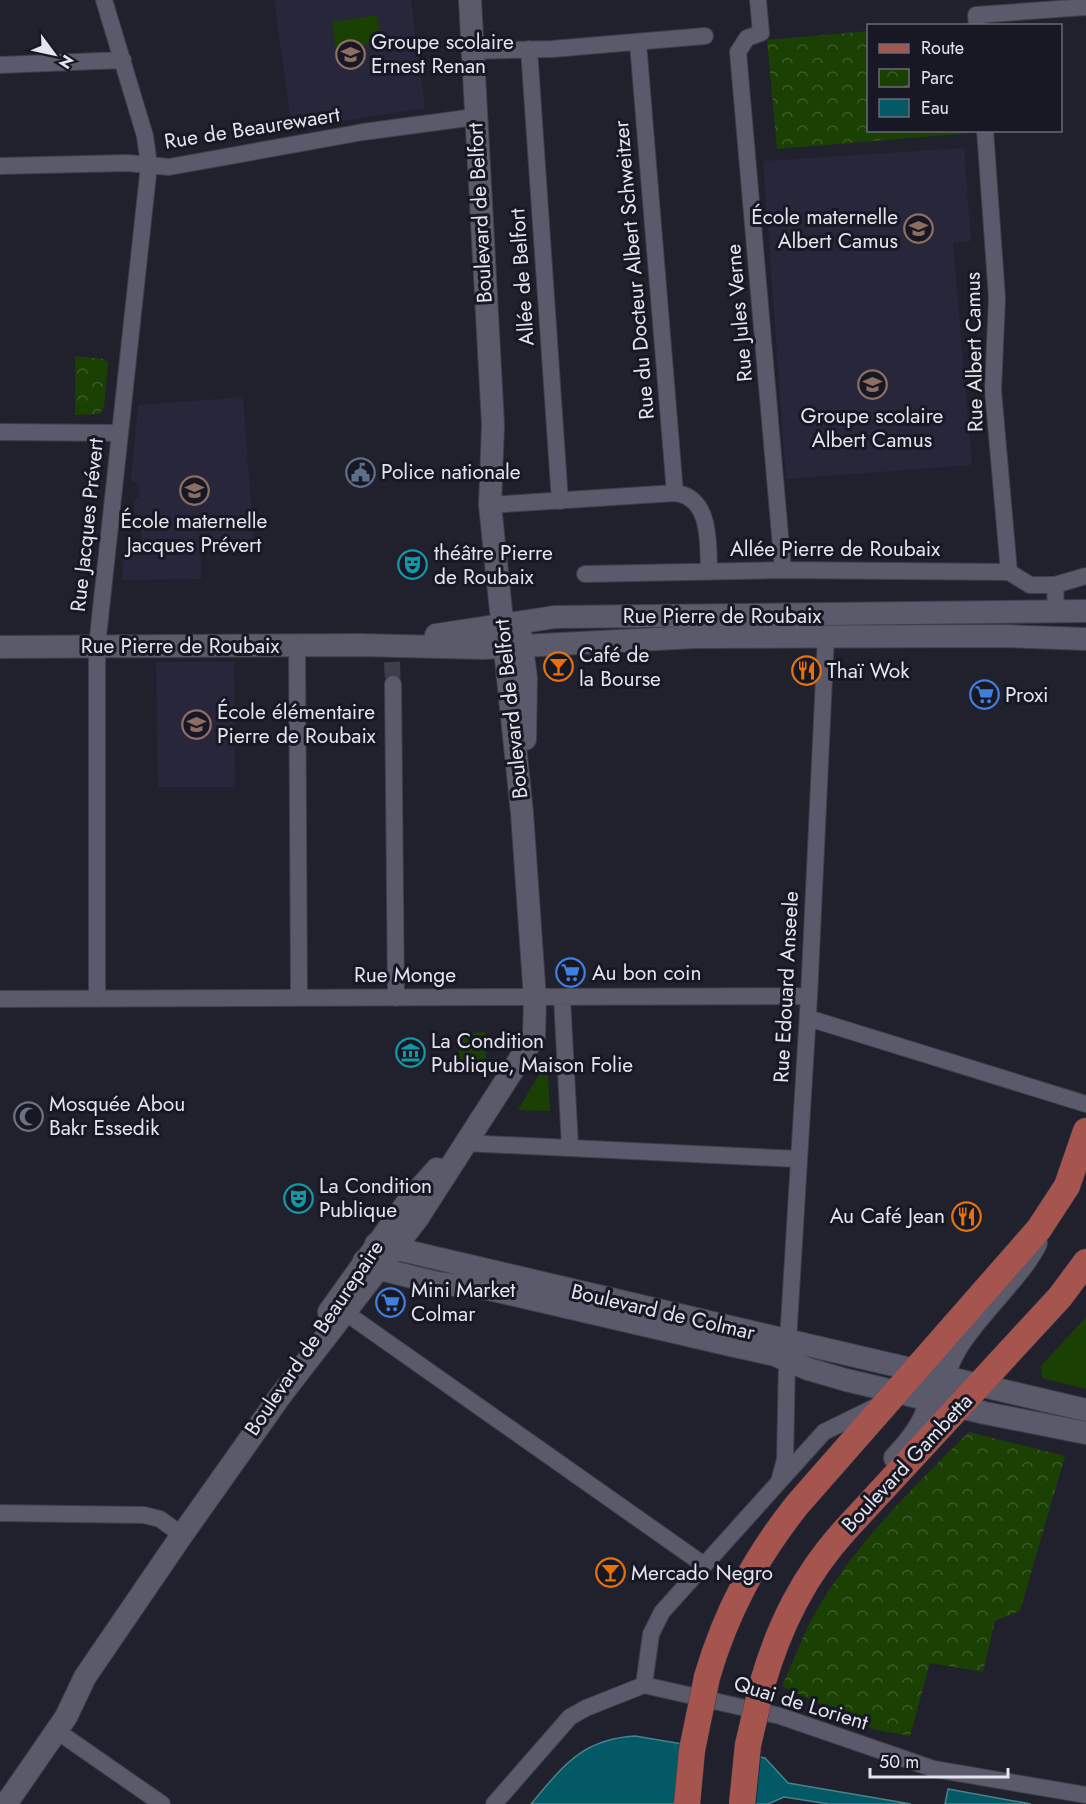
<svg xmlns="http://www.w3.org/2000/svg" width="1086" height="1804" font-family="Jost,sans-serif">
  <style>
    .built { fill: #27263a }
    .green { fill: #1b4003 }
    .park { fill: url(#park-crowns) }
    .water { fill: #035965; stroke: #46838e; stroke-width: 1.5 }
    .pier { fill: #21212e }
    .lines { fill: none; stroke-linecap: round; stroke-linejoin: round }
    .street-tunnel { stroke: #3e3e4b; stroke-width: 16; stroke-dasharray: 16 8; stroke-linecap: butt }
    .street-casing { stroke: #3f3e4a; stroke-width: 18 }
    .secondary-casing { stroke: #3f3e4a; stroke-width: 24 }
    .primary-casing { stroke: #3f3e4a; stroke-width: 27 }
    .street { stroke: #5a5a6a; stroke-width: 16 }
    .secondary { stroke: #5a5a6a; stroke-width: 22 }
    .primary { stroke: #a5554e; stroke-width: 26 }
    .primary-bridge-casing { stroke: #3f3e4a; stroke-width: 27; stroke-linecap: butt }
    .primary-bridge { stroke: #a5554e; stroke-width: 26 }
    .labels { text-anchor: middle; stroke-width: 6; stroke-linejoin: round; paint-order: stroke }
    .poi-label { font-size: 21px; fill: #e4e4ee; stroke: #181825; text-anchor: start }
    .street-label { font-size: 21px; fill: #e4e4ee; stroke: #181825 }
  </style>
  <defs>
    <pattern id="park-crowns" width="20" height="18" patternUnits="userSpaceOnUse" patternTransform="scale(1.5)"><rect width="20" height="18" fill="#1b4003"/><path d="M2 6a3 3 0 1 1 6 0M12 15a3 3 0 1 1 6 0" fill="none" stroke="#3c5b28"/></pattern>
  </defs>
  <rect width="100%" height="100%" fill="#21212e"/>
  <path class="built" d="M274,0H411L425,108L292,129Z
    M964,148L971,241L953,243L972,465L786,479L763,161Z
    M243,397L254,547H201V579L122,580L123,551L142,539L141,526L135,523L134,500L139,497L138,484L131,480L138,405Z
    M156,662H234L235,787H158Z"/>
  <path class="green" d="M377,15L381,42L336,49L332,22Z
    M485,1032L486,1069L460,1070L458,1034Z
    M547,1061L550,1111L518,1110Z
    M1086,1317V1389L1042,1378L1041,1366Z"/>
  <path class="park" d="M868,31V130H971V133L777,149L767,40Z
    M75,356L104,359L108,363L104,408L99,414L75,415Z
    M969,1432L1065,1456L1020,1611L995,1621L983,1672L930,1663L910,1736L876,1730L782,1686C793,1663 802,1637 814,1615C854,1544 913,1488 969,1432Z"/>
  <path class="water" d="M635,1736L765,1758L788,1783L911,1804H829L784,1797L768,1804H531C563,1766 582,1739 635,1736Z
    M948,1789L1031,1804H945Z"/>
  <path class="pier" d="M680,1740L761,1755L756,1804H674Z"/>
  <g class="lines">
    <path class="street-tunnel" d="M392,662L393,684"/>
    <defs>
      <path id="street" d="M758,0L761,33L747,38L738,52L783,570
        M977,26L976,15L1086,7
        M638,43L675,493C712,497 708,546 709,572
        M529,49L560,501
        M471,51L552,49L705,36
        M0,65L123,60
        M985,130L997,298L993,390L1009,572
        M0,166L127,163L169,167L363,132L475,117
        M0,432L120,433
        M490,505L675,493
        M585,574L783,570L1009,572L1030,585H1055L1056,612
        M1055,585L1086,576
        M297,646L299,997
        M393,684L396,998
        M562,998L570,1146
        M0,999L809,996
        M97,999V646L149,165L145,136L104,0
        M808,1018L1086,1104
        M464,1143L798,1159
        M346,1313L704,1565
        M788,1341L809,996L826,636
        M780,1478L785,1460L787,1360
        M0,1513L144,1515L160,1519L182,1535
        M644,1685L780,1716L934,1769L1086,1795
        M644,1685L651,1634L662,1612L824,1432L879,1405
        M57,1731L162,1804
        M494,1804L570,1717L586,1708L644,1685"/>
      <path id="secondary" d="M520,632L526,678L525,739
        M436,635L555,617L1086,611
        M0,647L360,645L483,648L695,637L1005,636L1086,639
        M376,1244L1086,1410
        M364,1261L384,1270L437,1283L489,1289L726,1344L775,1355L808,1369L846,1380L985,1413L1086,1433
        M329,1312L409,1200L437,1169
        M944,1390C938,1343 1016,1286 1036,1243
        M895,1458C912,1440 935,1413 929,1385
        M6,1804L66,1717L85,1677L182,1535L281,1395L417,1219L534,1037L535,999L522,813L490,505L493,425L470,0"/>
      <path id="primary" d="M707,1677C726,1612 755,1558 797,1505L1039,1229L1067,1186L1086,1131
        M762,1685C779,1626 804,1575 846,1529L1060,1297L1086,1262"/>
    </defs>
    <use href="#street" class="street-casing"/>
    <use href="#secondary" class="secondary-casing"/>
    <use href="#primary" class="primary-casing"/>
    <use href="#street" class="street"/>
    <use href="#secondary" class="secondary"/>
    <use href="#primary" class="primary"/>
    <defs>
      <path id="primary-bridge" d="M687,1804L692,1750L707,1677
        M742,1804L748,1745L762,1685"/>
    </defs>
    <use href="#primary-bridge" class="primary-bridge-casing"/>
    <use href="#primary-bridge" class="primary-bridge"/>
  </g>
  <defs>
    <symbol id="school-ring" viewBox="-11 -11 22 22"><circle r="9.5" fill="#181825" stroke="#8d6e63" stroke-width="1.5"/><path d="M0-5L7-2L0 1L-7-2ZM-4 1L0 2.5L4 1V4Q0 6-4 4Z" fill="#8d6e63"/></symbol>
    <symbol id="civic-ring" viewBox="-11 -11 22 22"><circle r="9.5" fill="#181825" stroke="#5c6f8a" stroke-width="1.5"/><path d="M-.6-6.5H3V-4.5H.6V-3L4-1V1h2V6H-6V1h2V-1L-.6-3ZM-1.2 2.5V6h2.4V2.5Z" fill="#5c6f8a"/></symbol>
    <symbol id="theatre-ring" viewBox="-11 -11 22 22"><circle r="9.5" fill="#181825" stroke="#0f9aa8" stroke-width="1.5"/><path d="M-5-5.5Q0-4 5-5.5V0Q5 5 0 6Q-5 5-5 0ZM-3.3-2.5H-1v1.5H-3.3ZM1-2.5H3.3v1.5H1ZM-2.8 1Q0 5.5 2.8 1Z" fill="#0f9aa8"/></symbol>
    <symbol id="bar-ring" viewBox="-11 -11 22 22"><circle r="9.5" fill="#181825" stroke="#e8710a" stroke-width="1.5"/><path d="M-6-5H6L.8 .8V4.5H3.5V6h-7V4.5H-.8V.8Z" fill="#e8710a"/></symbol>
    <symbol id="restaurant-ring" viewBox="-11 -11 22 22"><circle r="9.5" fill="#181825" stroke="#e8710a" stroke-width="1.5"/><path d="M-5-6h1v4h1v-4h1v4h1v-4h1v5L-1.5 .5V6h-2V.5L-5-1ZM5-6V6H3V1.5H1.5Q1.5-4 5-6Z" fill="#e8710a"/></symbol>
    <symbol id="supermarket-ring" viewBox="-11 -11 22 22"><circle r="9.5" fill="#181825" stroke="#3f7fe0" stroke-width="1.5"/><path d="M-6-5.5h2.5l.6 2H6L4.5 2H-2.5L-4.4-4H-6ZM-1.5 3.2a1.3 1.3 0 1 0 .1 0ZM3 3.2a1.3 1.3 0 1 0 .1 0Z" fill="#3f7fe0"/></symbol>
    <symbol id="museum-ring" viewBox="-11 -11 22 22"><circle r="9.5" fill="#181825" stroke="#0f9aa8" stroke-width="1.5"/><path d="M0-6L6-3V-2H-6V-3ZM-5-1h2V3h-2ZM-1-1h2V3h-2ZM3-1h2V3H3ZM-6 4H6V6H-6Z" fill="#0f9aa8"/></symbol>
    <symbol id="mosque-ring" viewBox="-11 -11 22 22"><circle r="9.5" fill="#181825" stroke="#6b7280" stroke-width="1.5"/><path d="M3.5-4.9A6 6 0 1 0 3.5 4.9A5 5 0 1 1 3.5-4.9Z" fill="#6b7280"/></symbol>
  </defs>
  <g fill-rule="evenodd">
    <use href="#school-ring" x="334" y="38" width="33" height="33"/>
    <use href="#school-ring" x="902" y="212" width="33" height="33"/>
    <use href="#school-ring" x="856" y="368" width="33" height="33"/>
    <use href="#civic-ring" x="344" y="456" width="33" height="33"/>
    <use href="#school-ring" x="178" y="474" width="33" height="33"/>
    <use href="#theatre-ring" x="396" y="548" width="33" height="33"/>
    <use href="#bar-ring" x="542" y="650" width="33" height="33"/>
    <use href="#restaurant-ring" x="790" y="654" width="33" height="33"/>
    <use href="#supermarket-ring" x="968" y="678" width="33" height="33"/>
    <use href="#school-ring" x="180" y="708" width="33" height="33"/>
    <use href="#supermarket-ring" x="554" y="956" width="33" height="33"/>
    <use href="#museum-ring" x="394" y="1036" width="33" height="33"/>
    <use href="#mosque-ring" x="12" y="1100" width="33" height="33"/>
    <use href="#theatre-ring" x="282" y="1182" width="33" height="33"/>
    <use href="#restaurant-ring" x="950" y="1200" width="33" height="33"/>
    <use href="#supermarket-ring" x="374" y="1286" width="33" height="33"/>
    <use href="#bar-ring" x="594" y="1556" width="33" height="33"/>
  </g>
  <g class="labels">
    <g class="poi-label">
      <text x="371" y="49">Groupe scolaire<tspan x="371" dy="24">Ernest Renan</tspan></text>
      <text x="898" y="224" text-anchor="end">École maternelle<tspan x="898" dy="24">Albert Camus</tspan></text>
      <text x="872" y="423" text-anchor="middle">Groupe scolaire<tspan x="872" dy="24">Albert Camus</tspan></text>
      <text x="381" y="479">Police nationale</text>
      <text x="194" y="528" text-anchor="middle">École maternelle<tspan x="194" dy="24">Jacques Prévert</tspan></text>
      <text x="434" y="560">théâtre Pierre<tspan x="434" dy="24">de Roubaix</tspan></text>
      <text x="579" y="662">Café de<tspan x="579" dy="24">la Bourse</tspan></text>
      <text x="827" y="678">Thaï Wok</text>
      <text x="1005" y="702">Proxi</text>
      <text x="217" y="719">École élémentaire<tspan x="217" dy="24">Pierre de Roubaix</tspan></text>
      <text x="592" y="980">Au bon coin</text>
      <text x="431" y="1048">La Condition<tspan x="431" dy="24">Publique, Maison Folie</tspan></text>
      <text x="49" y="1111">Mosquée Abou<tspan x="49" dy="24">Bakr Essedik</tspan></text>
      <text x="319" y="1193">La Condition<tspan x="319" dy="24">Publique</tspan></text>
      <text x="945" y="1223" text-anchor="end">Au Café Jean</text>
      <text x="411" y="1297">Mini Market<tspan x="411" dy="24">Colmar</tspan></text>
      <text x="631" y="1580">Mercado Negro</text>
    </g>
    <g class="street-label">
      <text transform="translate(252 128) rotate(-9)" y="7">Rue de Beaurewaert</text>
      <text transform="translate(480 213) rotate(-93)" y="7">Boulevard de Belfort</text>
      <text transform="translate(634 270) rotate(-95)" y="7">Rue du Docteur Albert Schweitzer</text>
      <text transform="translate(522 277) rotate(-94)" y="7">Allée de Belfort</text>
      <text transform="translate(739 313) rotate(-95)" y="7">Rue Jules Verne</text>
      <text transform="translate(974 352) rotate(-91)" y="7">Rue Albert Camus</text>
      <text transform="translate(87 525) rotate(-84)" y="7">Rue Jacques Prévert</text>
      <text x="835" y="556">Allée Pierre de Roubaix</text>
      <text x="722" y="623">Rue Pierre de Roubaix</text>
      <text x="180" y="653">Rue Pierre de Roubaix</text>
      <text transform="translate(511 709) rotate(-96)" y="7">Boulevard de Belfort</text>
      <text x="405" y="982">Rue Monge</text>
      <text transform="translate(786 987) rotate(-87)" y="7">Rue Edouard Anseele</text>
      <text transform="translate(663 1312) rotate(13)" y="7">Boulevard de Colmar</text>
      <text transform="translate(314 1338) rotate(-56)" y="7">Boulevard de Beaurepaire</text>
      <text transform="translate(907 1463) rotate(-47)" y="7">Boulevard Gambetta</text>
      <text transform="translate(801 1703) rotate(17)" y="7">Quai de Lorient</text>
    </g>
  </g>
  <rect x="867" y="24" width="195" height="108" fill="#181825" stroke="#6a6a75" stroke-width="1.5"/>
  <rect x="879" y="44" width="30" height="9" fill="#a5554e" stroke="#6a6a75" stroke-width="1.5"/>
  <text x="921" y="54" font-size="18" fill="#e4e4ee">Route</text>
  <rect x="879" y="69" width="30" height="18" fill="url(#park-crowns)" stroke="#6a6a75" stroke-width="1.5"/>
  <text x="921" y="84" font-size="18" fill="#e4e4ee">Parc</text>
  <rect x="879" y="99" width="30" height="18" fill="#035965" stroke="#6a6a75" stroke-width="1.5"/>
  <text x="921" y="114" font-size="18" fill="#e4e4ee">Eau</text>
  <g transform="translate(54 54) rotate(123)" stroke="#181825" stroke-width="4.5" paint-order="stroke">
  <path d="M0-4.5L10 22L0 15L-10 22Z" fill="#e4e4ee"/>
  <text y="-9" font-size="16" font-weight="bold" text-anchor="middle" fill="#e4e4ee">N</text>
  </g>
  <path d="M870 1768v9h138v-9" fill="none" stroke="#e4e4ee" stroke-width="3"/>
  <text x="879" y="1768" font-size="18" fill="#e4e4ee" stroke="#181825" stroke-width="4.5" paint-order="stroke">50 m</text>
</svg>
